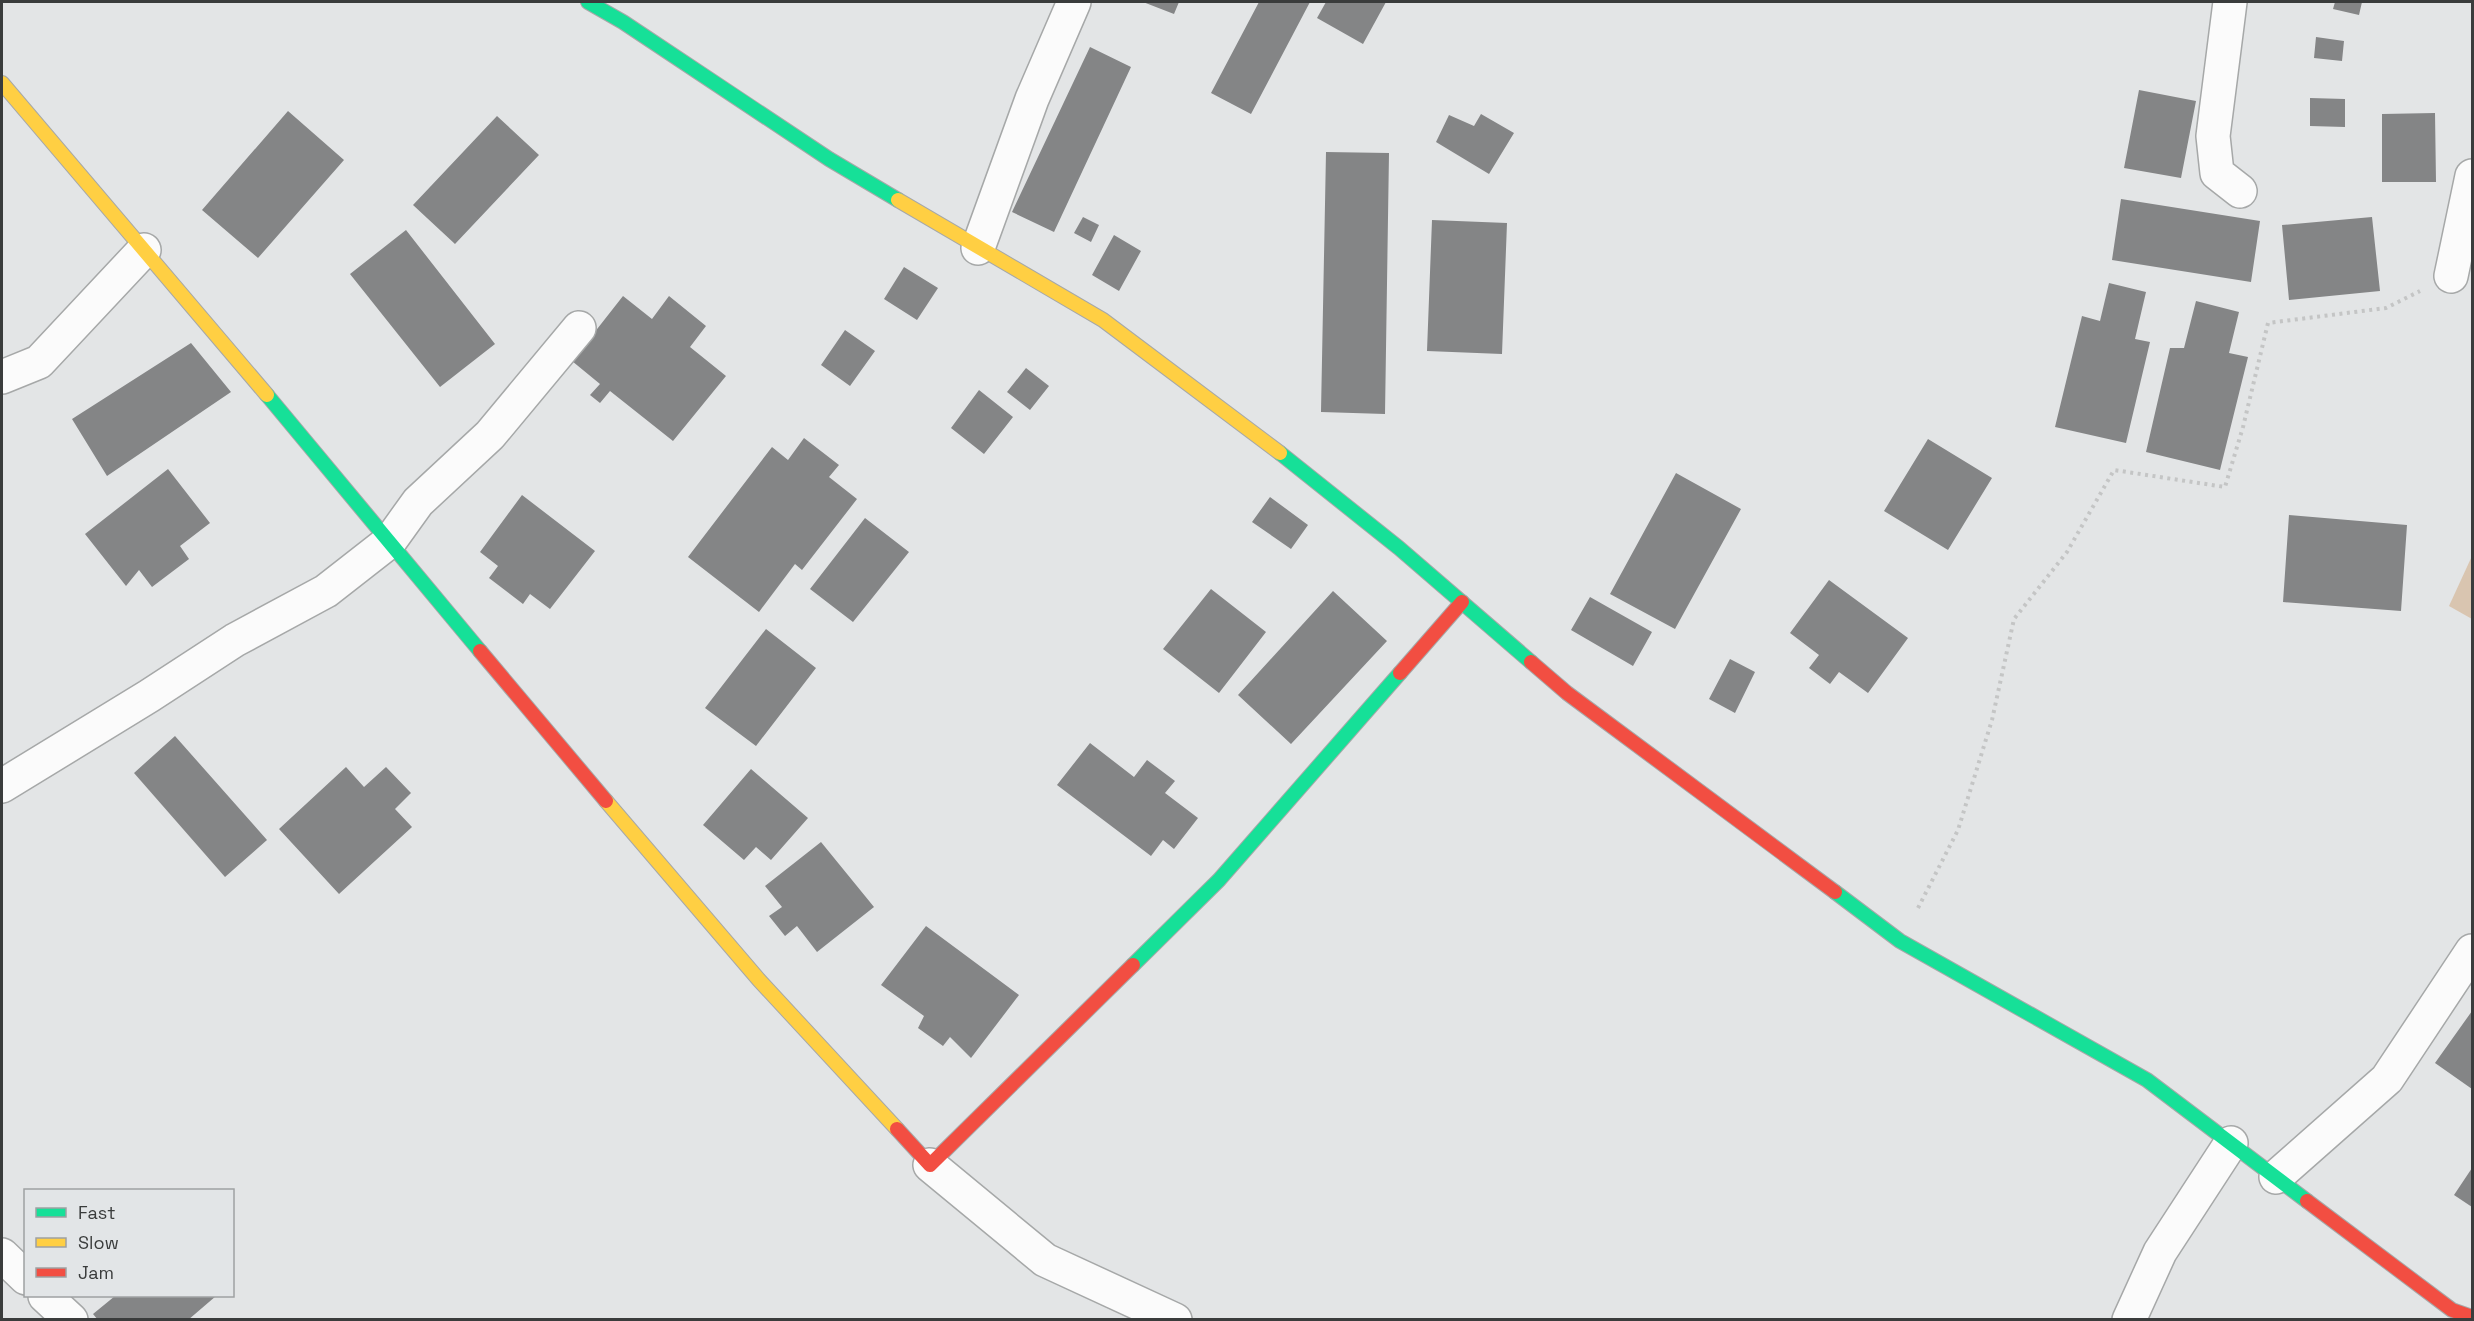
<svg xmlns="http://www.w3.org/2000/svg" width="2474" height="1321" font-family="'Space Grotesk',sans-serif">
  <style>
    .green { fill: #d9c5b0 }
    .building { fill: #848586 }
    .lines { fill: none; stroke-linecap: round; stroke-linejoin: round }
    .street-casing { stroke: #a6a8a8; stroke-width: 36 }
    .fast-casing { stroke: #a6a8a8; stroke-width: 16 }
    .slow-casing { stroke: #a6a8a8; stroke-width: 16 }
    .jam-casing { stroke: #a6a8a8; stroke-width: 16 }
    .path { stroke: #c4c5c5; stroke-width: 4; stroke-dasharray: 3 4.5; stroke-linecap: butt }
    .street { stroke: #fbfbfb; stroke-width: 33 }
    .fast { stroke: #16e098; stroke-width: 14 }
    .slow { stroke: #ffcf43; stroke-width: 14 }
    .jam { stroke: #f24e42; stroke-width: 14 }
  </style>
  <rect width="100%" height="100%" fill="#e3e5e6"/>
  <path class="green" d="M2472,556V619L2449,606Z"/>
  <path class="building" d="M1143,2H1179L1174,14Z
    M1259,2H1310L1251,114L1211,93Z
    M1326,2H1386L1363,44L1317,18Z
    M2335,2H2362L2359,15L2333,9Z
    M2316,37L2344,41L2342,61L2314,58Z
    M1090,47L1131,67L1054,232L1012,212Z
    M2139,90L2196,101L2181,178L2124,168Z
    M2310,98L2345,99V127L2310,126Z
    M288,111L344,160L258,258L202,210Z
    M2435,113L2436,182H2382V114Z
    M1481,114L1514,133L1489,174L1436,142L1449,115L1474,126Z
    M497,116L539,155L455,244L413,205Z
    M1326,152L1389,153L1385,414L1321,412Z
    M2121,199L2260,221L2251,282L2112,260Z
    M1083,217L1099,225L1091,242L1074,233Z
    M2372,217L2380,291L2289,300L2282,225Z
    M1432,220L1507,223L1502,354L1427,351Z
    M406,230L495,344L440,387L350,274Z
    M1114,235L1141,251L1119,291L1092,275Z
    M904,267L938,288L917,320L884,299Z
    M2109,283L2146,292L2135,339L2150,342L2126,443L2055,427L2082,316L2100,321Z
    M623,296L652,319L669,296L706,326L690,347L726,376L673,441L610,391L600,403L590,395L600,384L572,361Z
    M2196,301L2239,312L2229,353L2248,357L2220,470L2146,452L2170,348H2184Z
    M845,330L875,351L850,386L821,365Z
    M191,343L231,392L107,476L72,419Z
    M1026,368L1049,386L1030,410L1007,392Z
    M979,390L1013,417L984,454L951,428Z
    M804,438L839,465L829,477L857,499L802,570L795,564L759,612L688,557L772,447L788,460Z
    M1928,439L1992,478L1948,550L1884,511Z
    M168,469L210,523L180,546L189,559L152,587L139,570L126,586L85,534Z
    M1676,473L1741,509L1675,629L1610,594Z
    M522,495L595,551L550,609L530,594L523,604L489,578L498,566L480,552Z
    M1270,497L1308,525L1291,549L1252,522Z
    M2289,515L2407,525L2401,611L2283,602Z
    M865,518L909,552L853,622L810,589Z
    M1829,580L1908,638L1868,693L1839,672L1830,684L1809,668L1819,655L1790,633Z
    M1211,589L1266,632L1219,693L1163,649Z
    M1333,591L1387,641L1291,744L1238,695Z
    M1590,597L1652,632L1633,666L1571,630Z
    M766,629L816,668L756,746L705,708Z
    M1730,659L1755,672L1735,713L1709,699Z
    M175,736L267,840L225,877L134,773Z
    M1090,743L1134,777L1147,760L1175,781L1165,793L1198,818L1174,849L1163,840L1151,856L1057,785Z
    M346,767L364,787L386,767L411,793L395,809L412,827L339,894L279,829Z
    M751,769L808,818L771,860L756,847L744,860L703,825Z
    M821,842L874,907L817,952L797,926L785,936L769,916L782,907L765,886Z
    M926,926L1019,995L971,1058L950,1037L943,1046L918,1028L924,1016L881,985Z
    M2472,1011V1089L2435,1063Z
    M2472,1168V1207L2454,1195Z
    M115,1296H216L188,1320H98L93,1314Z"/>
  <g class="lines">
    <defs>
      <path id="street" d="M2230,2L2213,136L2217,173L2240,191
        M978,248L1032,99L1074,2
        M2451,276L2472,176
        M2,377L39,362L144,250
        M2,786L149,696L235,640L326,591L390,541L418,502L490,435L579,328
        M930,1165L1045,1260L1175,1320
        M2276,1177L2387,1079L2472,951
        M2,1255L26,1278
        M45,1296L71,1320
        M2129,1320L2160,1252L2231,1143"/>
      <path id="fast" d="M588,2L623,22L829,159L898,200
        M267,395L480,651
        M1280,453L1399,548L1531,662
        M1835,892L1900,941L2147,1080L2307,1201
        M1133,965L1219,880L1400,673"/>
      <path id="slow" d="M2,83L267,395
        M898,200L1103,320L1280,453
        M606,801L759,980L897,1129"/>
      <path id="jam" d="M480,651L606,801
        M1531,662L1567,693L1835,892
        M1400,673L1462,602
        M897,1129L930,1165L1133,965
        M2307,1201L2452,1310L2472,1317"/>
    </defs>
    <use href="#street" class="street-casing"/>
    <use href="#fast" class="fast-casing"/>
    <use href="#slow" class="slow-casing"/>
    <use href="#jam" class="jam-casing"/>
    <path class="path" d="M1918,908L1958,830L1992,720L2014,619L2067,552L2114,470L2225,487L2243,427L2268,323L2386,308L2420,291"/>
    <use href="#street" class="street"/>
    <use href="#fast" class="fast"/>
    <use href="#slow" class="slow"/>
    <use href="#jam" class="jam"/>
  </g>
  <rect width="2474" height="1321" fill="none" stroke="#3a3c3c" stroke-width="6"/>
  <rect x="24" y="1189" width="210" height="108" fill="#e2e5e7" stroke="#9fa1a3" stroke-width="1.5"/>
  <rect x="36" y="1208" width="30" height="9" fill="#16e098" stroke="#9fa1a3" stroke-width="1.5"/>
  <text x="78" y="1219" font-size="18" fill="#3a3c3c">Fast</text>
  <rect x="36" y="1238" width="30" height="9" fill="#ffcf43" stroke="#9fa1a3" stroke-width="1.5"/>
  <text x="78" y="1249" font-size="18" fill="#3a3c3c">Slow</text>
  <rect x="36" y="1268" width="30" height="9" fill="#f24e42" stroke="#9fa1a3" stroke-width="1.5"/>
  <text x="78" y="1279" font-size="18" fill="#3a3c3c">Jam</text>
</svg>
